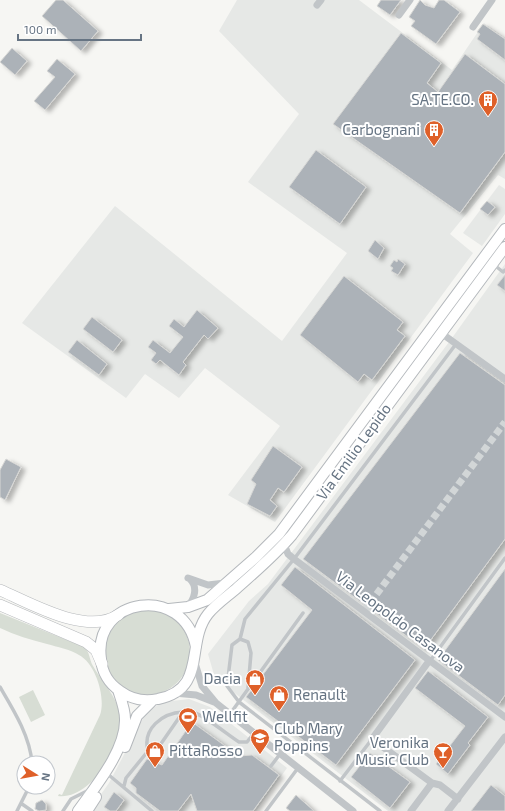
<svg xmlns="http://www.w3.org/2000/svg" width="505" height="811" font-family="'Exo 2',sans-serif">
  <style>
    .built { fill: #e6e8e6 }
    .green { fill: #d7ddd4 }
    .building { fill: #acb2b8; stroke: #d7d7d5; filter: url(#shadow) }
    .lines { fill: none; stroke-linecap: round; stroke-linejoin: round }
    .minor-tunnel { stroke: #d2d6d7; stroke-width: 7; stroke-dasharray: 7 3.5; stroke-linecap: butt }
    .primary-casing { stroke: #b4b8bc; stroke-width: 12 }
    .trunk-casing { stroke: #b6b9bc; stroke-width: 12 }
    .service { stroke: #c1c5c8; stroke-width: 3.5 }
    .minor { stroke: #c1c5c8; stroke-width: 7 }
    .primary { stroke: #fff; stroke-width: 10 }
    .trunk { stroke: #fff; stroke-width: 11 }
    .labels { text-anchor: middle; stroke-width: 4; stroke-linejoin: round; paint-order: stroke }
    .poi-label { font-size: 15px; fill: #667483; stroke: #fff; text-anchor: end }
    .street-label { font-size: 15px; fill: #667483; stroke: #fff }
  </style>
  <defs>
    <filter id="shadow"><feDropShadow dx="4.5" dy="2.5" stdDeviation="2" flood-color="#0004"/></filter>
  </defs>
  <rect width="100%" height="100%" fill="#f6f6f3"/>
  <path class="built" d="M237,0H359L452,70L484,23L505,38V179L498,175L450,234L473,253L275,522L228,495L280,426L205,368L179,398L145,374L126,398L22,323L115,206L282,341L347,253L248,182L299,114L219,31Z
    M499,185L505,189V214L482,246L463,233Z
    M505,264V811H388L215,678L208,654L249,601L268,584L452,338Z
    M189,699L210,707L287,768L256,811H89L109,783L147,711L164,702Z"/>
  <path class="green" d="M104 652a43 43 0 1 1 86 0a43 43 0 1 1-86 0Z
    M0,613L84,647C90,652 89,659 93,666C100,679 112,691 117,705C119,710 120,717 120,723C121,750 89,800 58,796L59,794L62,795L100,715C106,698 96,664 79,655C70,649 57,647 47,644C31,640 15,635 0,628Z
    M33,690L45,715L31,722L19,697Z"/>
  <path class="building" d="M56,0H63L98,31L81,51L42,16Z
    M381,0H401L390,15L377,6Z
    M420,0L425,5L434,8L439,0H444L460,12L436,44L411,26L415,21L409,17Z
    M483,24L505,39V60L477,39L480,34L477,32Z
    M401,33L441,63L427,83L438,92L465,54L505,84V152L460,213L333,124Z
    M12,48L27,61L15,75L0,62Z
    M57,59L75,74L45,110L34,101L55,77L47,71Z
    M316,150L366,187L340,224L289,187Z
    M487,201L495,207L488,215L480,209Z
    M375,240L384,248L378,259L368,251Z
    M398,259L405,264L398,275L391,271L393,268L390,266L394,260L397,262Z
    M505,275V291L497,285Z
    M344,276L403,322L397,330L405,336L372,380L364,374L358,382L300,335Z
    M197,310L218,328L208,339L204,335L183,362L186,365L179,375L160,360L156,364L151,360L156,353L148,347L153,340L170,353L183,337L169,326L174,319L184,327Z
    M92,317L122,340L113,352L83,329Z
    M77,340L107,364L99,375L68,352Z
    M460,353L505,385V539L424,649L303,559Z
    M273,446L302,467L284,492L278,488L270,500L277,506L270,516L247,504L256,484L251,480Z
    M6,459L21,467L5,500L0,497V470Z
    M295,567L415,660L336,765L246,697L312,610L281,585Z
    M505,569V695L498,705L438,660Z
    M428,671L488,717L468,743L470,745L448,774L436,764L465,726L415,688Z
    M192,722L239,756L252,755L279,775L253,811H197L191,794L178,811H160L136,793V788L130,783L147,759L162,765Z
    M370,753L410,782L390,808L351,777Z
    M491,785L505,796V811H471Z
    M114,792L124,800L116,811H110L104,807Z
    M296,795L314,811H290L286,808Z
    M42,800L46,804V810L39,811L35,809L36,803Z"/>
  <g class="lines">
    <path class="minor-tunnel" d="M364,611L505,422"/>
    <defs>
      <path id="primary" d="M169,609L188,607L207,600L256,557L279,534L505,229
        M196,647C184,583 92,597 101,659C102,672 109,684 120,691C131,699 145,702 158,699C208,689 185,643 208,614C216,604 228,596 237,588C256,571 275,555 292,535L505,247
        M125,747L137,716L153,700
        M78,811C95,787 126,750 125,719C125,709 121,699 118,690
        M87,811L96,797"/>
      <path id="trunk" d="M0,590C31,603 86,636 118,615
        M0,605L86,642L96,650L102,664"/>
    </defs>
    <use href="#primary" class="primary-casing"/>
    <use href="#trunk" class="trunk-casing"/>
    <path class="service" d="M493,264L503,272L505,270
      M240,639L248,642L251,653L248,688
      M430,661L505,558
      M0,687C13,709 30,736 32,763
      M230,714L303,613
      M148,751C142,729 162,713 183,712C187,712 192,711 195,713C205,716 228,735 239,742H247L254,733
      M271,766L280,754
      M110,776L152,811
      M340,781L372,739
      M124,786L126,778L148,751L158,748L183,712
      M22,804L32,811
      M17,811L29,787
      M63,811L71,799L89,790
      M266,811L298,768
      M380,811L239,702L227,686L232,645L240,639L245,619L294,559L456,344"/>
    <path class="minor" d="M317,5L321,0
      M399,15L410,0
      M473,27L492,0
      M441,333L505,379
      M284,544L288,554L294,559L505,717
      M188,578L208,585L225,583
      M187,607C195,599 198,587 190,579
      M195,663L202,686L216,703L353,811
      M174,693L196,695L214,702
      M432,783L440,785L458,799
      M411,811L432,783L372,739L429,661
      M448,811L505,737"/>
    <use href="#primary" class="primary"/>
    <use href="#trunk" class="trunk"/>
  </g>
  <defs>
    <symbol id="building-pin" viewBox="-11 -11 22 30"><path d="M0 17L-7.5 6A9.5 9.5 0 1 1 7.5 6Z" fill="#df6029" stroke="#fff"/><path d="M-4-6H4V6H1V3H-1V6H-4ZM-2.5-4.3h1.7v1.8h-1.7ZM.8-4.3h1.7v1.8H.8ZM-2.5-1h1.7V.8h-1.7ZM.8-1h1.7V.8H.8Z" fill="#fff"/></symbol>
    <symbol id="shop-pin" viewBox="-11 -11 22 30"><path d="M0 17L-7.5 6A9.5 9.5 0 1 1 7.5 6Z" fill="#df6029" stroke="#fff"/><path d="M-5-2.5h2.3a2.7 3.5 0 0 1 5.4 0H5L5.5 6h-11ZM-1.5-2.5h3a1.5 2.3 0 0 0-3 0Z" fill="#fff"/></symbol>
    <symbol id="stadium-pin" viewBox="-11 -11 22 30"><path d="M0 17L-7.5 6A9.5 9.5 0 1 1 7.5 6Z" fill="#df6029" stroke="#fff"/><path d="M0-5a6.5 5 0 1 0 0 10a6.5 5 0 1 0 0-10ZM-3.5-1.8h7v3.6h-7Z" fill="#fff"/></symbol>
    <symbol id="school-pin" viewBox="-11 -11 22 30"><path d="M0 17L-7.5 6A9.5 9.5 0 1 1 7.5 6Z" fill="#df6029" stroke="#fff"/><path d="M0-5L7-2L0 1L-7-2ZM-4 1L0 2.5L4 1V4Q0 6-4 4Z" fill="#fff"/></symbol>
    <symbol id="bar-pin" viewBox="-11 -11 22 30"><path d="M0 17L-7.5 6A9.5 9.5 0 1 1 7.5 6Z" fill="#df6029" stroke="#fff"/><path d="M-6-5H6L.8 .8V4.5H3.5V6h-7V4.5H-.8V.8Z" fill="#fff"/></symbol>
  </defs>
  <g fill-rule="evenodd">
    <use href="#building-pin" x="477" y="89" width="22" height="30"/>
    <use href="#building-pin" x="423" y="119" width="22" height="30"/>
    <use href="#shop-pin" x="244" y="668" width="22" height="30"/>
    <use href="#shop-pin" x="268" y="684" width="22" height="30"/>
    <use href="#stadium-pin" x="177" y="706" width="22" height="30"/>
    <use href="#school-pin" x="249" y="727" width="22" height="30"/>
    <use href="#shop-pin" x="144" y="740" width="22" height="30"/>
    <use href="#bar-pin" x="432" y="741" width="22" height="30"/>
  </g>
  <g class="labels">
    <g class="poi-label">
      <text x="474" y="105">SA.TE.CO.</text>
      <text x="420" y="135">Carbognani</text>
      <text x="241" y="684">Dacia</text>
      <text x="293" y="700" text-anchor="start">Renault</text>
      <text x="202" y="722" text-anchor="start">Wellfit</text>
      <text x="274" y="734" text-anchor="start">Club Mary<tspan x="274" dy="17">Poppins</tspan></text>
      <text x="429" y="748">Veronika<tspan x="429" dy="17">Music Club</tspan></text>
      <text x="169" y="756" text-anchor="start">PittaRosso</text>
    </g>
    <g class="street-label">
      <text transform="translate(354 452) rotate(-54)" y="5">Via Emilio Lepido</text>
      <text transform="translate(400 622) rotate(37)" y="5">Via Leopoldo Casanova</text>
    </g>
  </g>
  <g transform="translate(36 775) rotate(101)"><circle r="19" fill="#ffffff" stroke="#c2c7cd"/>
  <path d="M0-3L7 15L0 10L-7 15Z" fill="#df6029"/>
  <text y="-6" font-size="11" font-weight="bold" text-anchor="middle" fill="#667483">N</text>
  </g>
  <path d="M18 34v6h123v-6" fill="none" stroke="#667483" stroke-width="2"/>
  <text x="24" y="34" font-size="12" fill="#667483" stroke="#ffffff" stroke-width="3" paint-order="stroke">100 m</text>
</svg>
